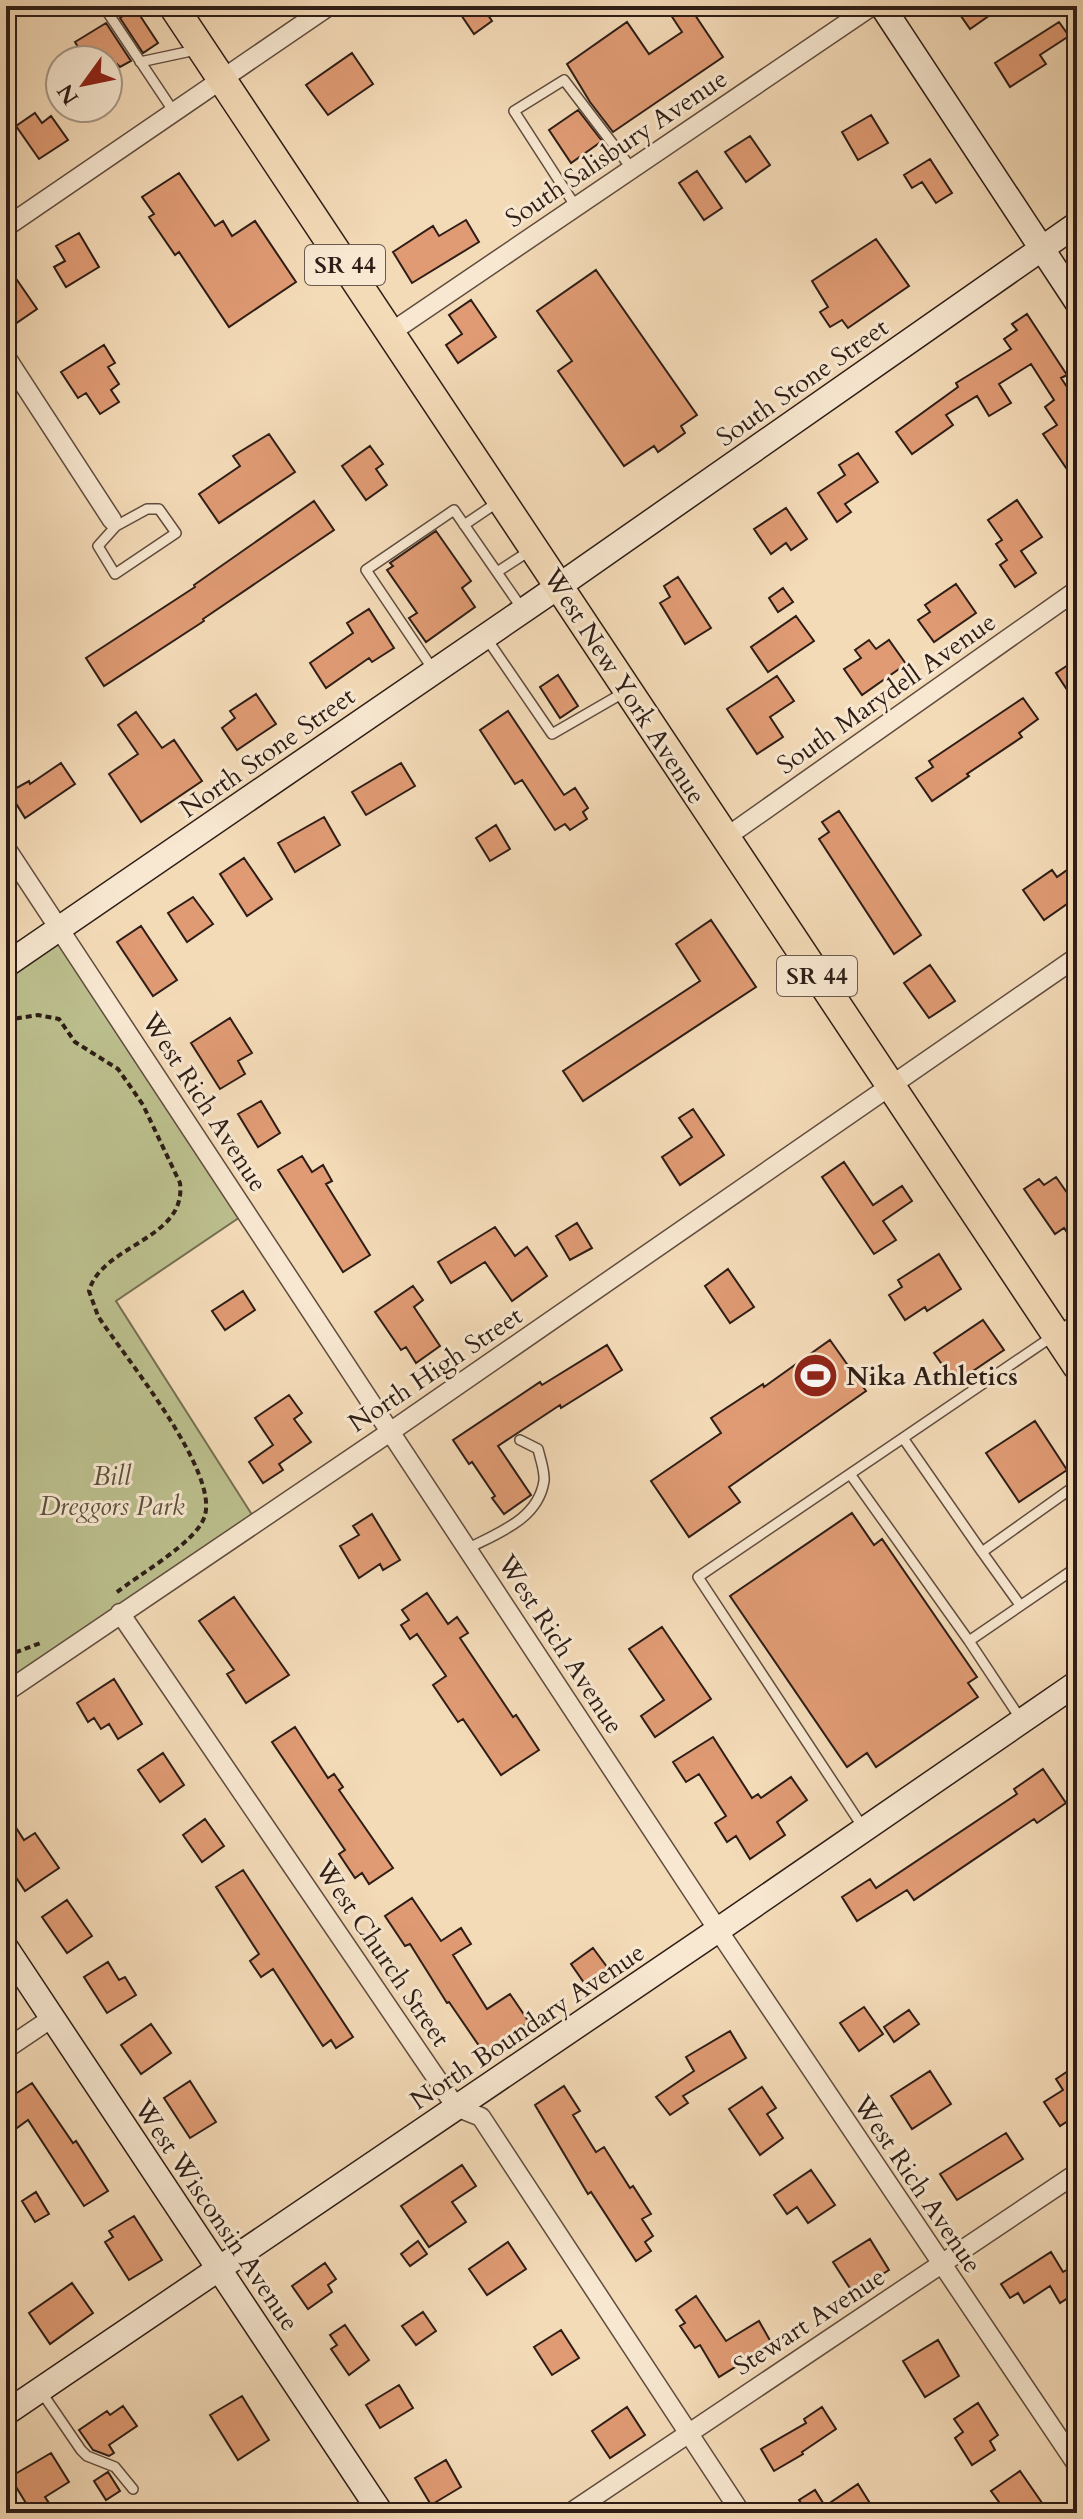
<svg xmlns="http://www.w3.org/2000/svg" width="1083" height="2519" font-family="Cardo,serif">
  <style>
    .green { fill: #bcc08e; stroke: #756e52; stroke-width: 2 }
    .building { fill: #e09b74; stroke: #2e1d16; stroke-width: 2 }
    .lines { fill: none; stroke-linecap: round; stroke-linejoin: round }
    .lane-casing { stroke: #604c3e; stroke-width: 12 }
    .street-casing { stroke: #604c3e; stroke-width: 21 }
    .secondary-casing { stroke: #2e1d16; stroke-width: 27 }
    .primary-casing { stroke: #2e1d16; stroke-width: 31 }
    .path { stroke: #2e1d16; stroke-width: 4; stroke-dasharray: 6 4; stroke-linecap: butt }
    .lane { stroke: #f8e8d1; stroke-width: 9 }
    .street { stroke: #f8e8d1; stroke-width: 18 }
    .secondary { stroke: #f8e8d1; stroke-width: 24 }
    .primary { stroke: #f4dbb8; stroke-width: 28 }
    .labels { text-anchor: middle; stroke-width: 6; stroke-linejoin: round; paint-order: stroke }
    .shield { fill: #f8e8d1; stroke: #6b5a4e; stroke-width: 2 }
    .shield-label { font-size: 24px; font-weight: bold; fill: #2e1d16 }
    .street-label { font-size: 26px; fill: #2e1d16; stroke: #f8e8d1 }
    .poi-label { font-size: 26px; font-weight: bold; fill: #2e1d16; stroke: #f8e8d1; text-anchor: start }
    .park-label { font-size: 26px; font-style: italic; fill: #594e3a; stroke: #f8e8d1 }
  </style>
  <rect width="100%" height="100%" fill="#f4dbb8"/>
  <filter id="stains"><feTurbulence type="fractalNoise" baseFrequency=".0025" numOctaves="4"/><feColorMatrix values="0 0 0 0 .2 0 0 0 0 .09 0 0 0 0 .02 0 0 0 .5 -.17"/></filter>
  <radialGradient id="worn" r=".72"><stop offset=".6" stop-color="#630" stop-opacity="0"/><stop offset="1" stop-color="#630" stop-opacity=".3"/></radialGradient>
  <path class="green" d="M59,929L246,1213L116,1301L256,1521L6,1692V965Z"/>
  <path class="building" d="M455,6H482L492,21L474,34Z
    M665,6H689L723,57L613,132L590,102L567,64L627,22L649,54L682,32Z
    M954,6H1003L970,29Z
    M135,8L158,43L143,53L120,18Z
    M1059,22L1069,36L1040,55L1046,64L1010,87L995,63Z
    M106,23L131,61L120,67L117,64L108,69V60H86L75,42Z
    M352,53L373,84L328,115L306,85Z
    M578,110L602,141L571,163L549,130Z
    M35,113L42,123L51,116L68,140L39,159L16,126Z
    M871,115L888,143L858,160L842,132Z
    M750,136L770,165L746,182L725,152Z
    M930,159L952,193L936,203L922,182L912,188L904,175Z
    M697,171L722,208L704,220L679,183Z
    M179,173L215,226L223,221L232,236L255,221L296,282L229,327L179,252L175,255L149,217L154,214L142,197Z
    M466,220L479,242L412,283L393,252L433,226L439,236Z
    M79,233L99,267L66,287L54,267L65,261L56,246Z
    M876,239L909,286L848,328L842,320L830,327L820,312L828,307L812,281Z
    M6,264L37,309L15,324L6,311Z
    M596,270L697,415L681,426L685,433L658,452L654,446L624,466L558,371L572,361L537,311Z
    M471,300L496,337L458,363L446,345L462,334L449,315Z
    M1027,314L1067,375L1061,378L1077,402V484L1043,434L1057,425L1045,407L1054,400L1031,364L999,384L1011,403L989,416L977,396L946,415L953,425L912,454L896,432L958,387L956,383L1011,349L1004,339L1017,330L1012,324Z
    M104,345L115,363L108,367L119,384L111,390L119,402L100,414L86,393L78,398L61,372Z
    M269,434L295,472L219,523L199,494L240,466L233,456Z
    M370,446L383,464L376,469L387,485L366,500L342,466Z
    M858,453L878,482L845,504L851,512L837,522L818,493L845,475L839,465Z
    M1017,500L1042,537L1021,551L1036,573L1015,587L1000,565L1007,560L996,544L1002,540L988,520Z
    M314,501L334,530L203,619L204,621L104,686L86,658L195,587L194,585Z
    M786,508L807,539L791,550L786,543L771,554L754,529Z
    M436,531L471,581L462,588L475,607L426,642L409,618L417,613L387,570L393,566L390,563Z
    M678,577L711,628L685,644L660,603L670,597L664,586Z
    M956,584L976,613L934,642L918,620L930,612L925,605Z
    M783,588L793,602L778,612L769,598Z
    M369,609L394,648L372,662L369,658L326,688L310,663L353,633L347,623Z
    M796,616L814,641L768,672L751,647Z
    M869,640L876,649L889,640L906,664L862,695L844,669L861,658L855,650Z
    M1077,659V705L1056,673Z
    M558,675L578,706L560,718L540,687Z
    M777,676L794,701L770,717L783,737L757,754L727,709Z
    M256,694L276,724L237,750L222,728L235,718L230,711Z
    M1023,698L1038,719L1019,733L1022,737L967,774L969,776L932,801L916,778L933,767L929,761Z
    M508,711L564,795L575,788L588,808L583,812L587,819L570,830L565,824L555,830L522,780L515,784L480,730Z
    M136,712L162,748L174,740L202,781L141,822L109,774L138,754L118,725Z
    M61,763L75,784L25,818L9,792L29,781L30,784Z
    M401,763L415,786L366,815L352,792Z
    M839,811L921,935L894,954L819,839L829,832L822,822Z
    M324,817L340,845L295,872L278,843Z
    M496,825L510,849L490,861L476,838Z
    M244,858L272,899L247,916L220,874Z
    M1077,863V897L1044,920L1023,890L1052,870L1057,877Z
    M193,897L213,924L187,942L168,913Z
    M711,920L756,987L583,1101L563,1071L700,981L676,944Z
    M141,926L177,980L153,996L117,942Z
    M930,965L955,1001L929,1018L904,983Z
    M230,1018L252,1053L238,1061L245,1074L220,1089L191,1043Z
    M261,1101L280,1133L258,1147L238,1114Z
    M693,1109L724,1155L680,1185L662,1157L692,1137L679,1118Z
    M302,1156L312,1172L323,1165L332,1181L326,1184L370,1255L343,1272L278,1170Z
    M844,1162L873,1205L902,1186L912,1201L883,1221L896,1240L874,1254L822,1177Z
    M1056,1177L1077,1207V1247L1064,1228L1055,1234L1024,1189L1039,1179L1044,1185Z
    M577,1223L592,1248L570,1260L556,1236Z
    M495,1227L515,1256L527,1247L547,1276L512,1301L485,1262L451,1283L438,1262Z
    M939,1254L961,1289L927,1311L925,1307L905,1320L889,1295L902,1287L898,1280Z
    M728,1269L754,1307L730,1323L705,1286Z
    M413,1286L423,1300L414,1307L440,1346L416,1363L406,1347L401,1350L375,1312Z
    M243,1291L255,1310L225,1330L212,1311Z
    M983,1320L1004,1350L955,1383L934,1353Z
    M830,1340L866,1391L729,1487L740,1502L689,1537L651,1481L721,1433L711,1418L763,1384L764,1387Z
    M607,1345L622,1370L561,1408L560,1405L498,1446L531,1495L504,1514L492,1498L495,1496L472,1462L469,1464L453,1440L540,1382L542,1385Z
    M289,1395L302,1413L294,1419L311,1442L279,1464L283,1470L263,1483L249,1462L273,1445L255,1418Z
    M1035,1421L1067,1470L1019,1502L986,1453Z
    M852,1513L874,1545L882,1539L977,1677L968,1683L978,1697L876,1767L867,1753L847,1767L730,1596Z
    M372,1514L400,1560L383,1570L380,1564L359,1578L340,1546L359,1535L353,1526Z
    M427,1593L448,1624L457,1617L468,1633L460,1638L513,1717L516,1715L539,1750L501,1775L463,1719L458,1722L433,1685L446,1676L417,1634L410,1639L401,1625L409,1620L402,1610Z
    M234,1597L289,1675L246,1703L227,1674L234,1670L199,1621Z
    M662,1627L711,1699L655,1737L641,1716L664,1700L629,1649Z
    M114,1679L142,1724L118,1739L109,1724L101,1729L94,1718L88,1722L77,1703Z
    M295,1727L328,1778L334,1774L343,1787L339,1790L393,1868L369,1884L362,1873L355,1878L339,1854L345,1850L272,1742Z
    M713,1737L752,1798L758,1794L761,1798L791,1777L807,1800L777,1822L785,1835L750,1859L736,1836L727,1842L715,1823L726,1816L699,1774L686,1782L673,1762Z
    M163,1753L184,1785L160,1802L138,1770Z
    M1043,1769L1066,1803L1037,1823L1034,1819L914,1900L907,1890L857,1921L842,1897L870,1879L876,1888L1017,1794L1014,1789Z
    M6,1812L24,1840L35,1833L59,1868L25,1891L6,1862Z
    M205,1819L224,1846L202,1862L183,1835Z
    M243,1870L353,2037L336,2048L331,2040L323,2046L273,1969L261,1977L250,1961L259,1954L216,1887Z
    M412,1898L441,1941L461,1928L471,1944L453,1955L487,2009L510,1994L529,2022L484,2053L449,2002L447,2003L410,1944L405,1946L385,1916Z
    M67,1900L92,1936L67,1953L42,1917Z
    M593,1948L610,1971L587,1987L571,1964Z
    M108,1962L119,1980L125,1977L136,1995L107,2013L84,1977Z
    M864,2007L883,2034L859,2051L840,2023Z
    M909,2010L919,2024L894,2042L884,2027Z
    M151,2024L171,2053L141,2074L121,2045Z
    M730,2031L746,2058L683,2096L688,2103L670,2115L656,2097L694,2071L686,2057Z
    M1077,2065V2115L1060,2126L1044,2102L1063,2090L1056,2079Z
    M930,2071L951,2104L912,2129L891,2096Z
    M190,2081L216,2122L190,2138L164,2098Z
    M32,2083L73,2143L76,2141L108,2191L84,2206L28,2120L6,2136V2100Z
    M564,2086L580,2111L573,2115L596,2152L604,2147L630,2188L633,2186L651,2214L642,2219L653,2236L645,2242L651,2251L636,2261L591,2192L588,2194L535,2105Z
    M762,2087L776,2108L767,2114L783,2138L760,2155L729,2109Z
    M1006,2133L1023,2159L957,2200L940,2174Z
    M462,2165L476,2186L452,2202L466,2222L429,2247L401,2206Z
    M811,2170L835,2205L808,2223L797,2207L787,2214L774,2195Z
    M36,2192L49,2214L35,2222L22,2201Z
    M134,2216L162,2260L129,2280L105,2242L113,2237L109,2231Z
    M870,2239L889,2270L853,2293L833,2262Z
    M418,2241L427,2254L410,2266L401,2254Z
    M508,2242L526,2269L487,2295L469,2269Z
    M1051,2252L1063,2272L1077,2264V2292L1060,2303L1050,2286L1024,2303L1018,2293L1010,2298L1001,2284Z
    M325,2263L336,2279L328,2285L332,2292L308,2309L292,2286Z
    M72,2283L93,2313L50,2344L29,2313Z
    M696,2296L726,2341L759,2321L772,2344L719,2377L700,2345L695,2348L680,2326L685,2323L676,2310Z
    M423,2312L436,2331L416,2345L402,2326Z
    M345,2325L369,2360L349,2375L331,2349L337,2345L330,2335Z
    M561,2330L579,2358L552,2375L534,2347Z
    M938,2340L959,2376L925,2397L903,2361Z
    M399,2385L413,2408L380,2428L366,2405Z
    M242,2396L269,2440L238,2460L210,2415Z
    M978,2403L998,2435L990,2441L995,2450L972,2465L955,2438L963,2432L954,2419Z
    M123,2406L137,2426L109,2445L114,2453L109,2456L93,2450L79,2430L107,2411L110,2415Z
    M627,2407L645,2435L610,2458L592,2431Z
    M822,2407L836,2429L802,2452L803,2454L774,2471L761,2449L806,2423L804,2419Z
    M51,2453L69,2482L45,2497L49,2503L32,2513L10,2477Z
    M446,2460L461,2487L431,2505L415,2478Z
    M1020,2471L1049,2513H1007L991,2491Z
    M108,2472L120,2491L106,2500L94,2481Z
    M858,2484L876,2513H808L799,2500L815,2490L825,2506Z"/>
  <g class="lines">
    <defs>
      <path id="lane" d="M109,6L106,10L174,112
        M140,62L196,50
        M576,207L514,111L564,80L632,169
        M112,520L116,526L147,509H159L176,533L115,574L98,546L116,526
        M464,525L498,502
        M497,572L531,550
        M487,639L552,734L623,693
        M434,671L366,570L454,510L523,610
        M6,882L21,871
        M903,1438L1053,1336
        M850,1474L969,1641L1077,1567
        M467,1549C497,1533 538,1520 544,1481C545,1471 540,1458 538,1449L520,1440
        M982,1552L1020,1605
        M969,1641L1022,1721
        M864,1829L698,1577L903,1438L982,1552L1072,1488L1077,1495
        M40,2390L81,2450L87,2456L115,2467L133,2489"/>
      <path id="street" d="M6,227L329,6
        M390,333L872,6
        M6,357L112,520
        M725,838L1077,590
        M6,848L718,1930L1077,2465
        M1058,1337L1077,1324
        M120,1613L456,2107L481,2117L741,2513
        M6,1692L390,1432L1077,957
        M6,2049L52,2018
        M570,2513L1077,2173"/>
      <path id="secondary" d="M882,6L1077,302
        M6,965L559,586L1077,224
        M6,1948L381,2513
        M6,2413L718,1930L1077,1683"/>
      <path id="primary" d="M173,6L1077,1366"/>
    </defs>
    <use href="#lane" class="lane-casing"/>
    <use href="#street" class="street-casing"/>
    <use href="#secondary" class="secondary-casing"/>
    <use href="#primary" class="primary-casing"/>
    <path class="path" d="M6,1020L38,1015L59,1019L75,1042L118,1069L130,1086L143,1105L180,1183C187,1240 102,1244 89,1291L98,1316C123,1355 222,1474 204,1518C195,1543 138,1575 116,1593
      M6,1656L43,1642"/>
    <use href="#lane" class="lane"/>
    <use href="#street" class="street"/>
    <use href="#secondary" class="secondary"/>
    <use href="#primary" class="primary"/>
  </g>
  <defs>
    <symbol id="stadium-disc" viewBox="-11 -11 22 22"><circle r="9.5" fill="#8f2418" stroke="#f8e8d1"/><path d="M0-5a6.5 5 0 1 0 0 10a6.5 5 0 1 0 0-10ZM-3.5-1.8h7v3.6h-7Z" fill="#fff"/></symbol>
  </defs>
  <g fill-rule="evenodd">
    <use href="#stadium-disc" x="790" y="1350" width="51" height="51"/>
  </g>
  <g class="labels">
    <g class="shield">
      <rect x="305" y="245" width="80" height="40" rx="6"/>
      <rect x="777" y="956" width="80" height="40" rx="6"/>
    </g>
    <g class="shield-label">
      <text x="345" y="273">SR 44</text>
      <text x="817" y="984">SR 44</text>
    </g>
    <g class="street-label">
      <text transform="translate(616 148) rotate(-34)" y="9">South Salisbury Avenue</text>
      <text transform="translate(802 382) rotate(-35)" y="9">South Stone Street</text>
      <text transform="translate(625 686) rotate(57)" y="9">West New York Avenue</text>
      <text transform="translate(886 693) rotate(-35)" y="9">South Marydell Avenue</text>
      <text transform="translate(267 752) rotate(-35)" y="9">North Stone Street</text>
      <text transform="translate(205 1102) rotate(57)" y="9">West Rich Avenue</text>
      <text transform="translate(435 1369) rotate(-34)" y="9">North High Street</text>
      <text transform="translate(561 1644) rotate(57)" y="9">West Rich Avenue</text>
      <text transform="translate(383 1953) rotate(56)" y="9">West Church Street</text>
      <text transform="translate(527 2026) rotate(-34)" y="9">North Boundary Avenue</text>
      <text transform="translate(918 2184) rotate(56)" y="9">West Rich Avenue</text>
      <text transform="translate(217 2215) rotate(56)" y="9">West Wisconsin Avenue</text>
      <text transform="translate(809 2321) rotate(-33)" y="9">Stewart Avenue</text>
    </g>
    <g class="poi-label">
      <text x="846" y="1385">Nika Athletics</text>
    </g>
    <g class="park-label">
      <text x="112" y="1485">Bill<tspan x="112" dy="30">Dreggors Park</tspan></text>
    </g>
  </g>
  <rect width="1083" height="2519" fill="none" stroke="#f4dbb8" stroke-width="32"/>
  <rect x="8" y="8" width="1067" height="2503" fill="none" stroke="#2e1d16" stroke-width="4"/>
  <rect x="16" y="16" width="1051" height="2487" fill="none" stroke="#2e1d16" stroke-width="2"/>
  <g transform="translate(84 84) rotate(237)"><circle r="38" fill="#f8e8d1" stroke="#a79786" stroke-width="2"/>
  <path d="M0-6L14 30L0 20L-14 30Z" fill="#8f2418"/>
  <text y="-12" font-size="22" font-weight="bold" text-anchor="middle" fill="#2e1d16">N</text>
  </g>
  <rect width="100%" height="100%" filter="url(#stains)"/>
  <rect width="100%" height="100%" fill="url(#worn)"/>
</svg>
